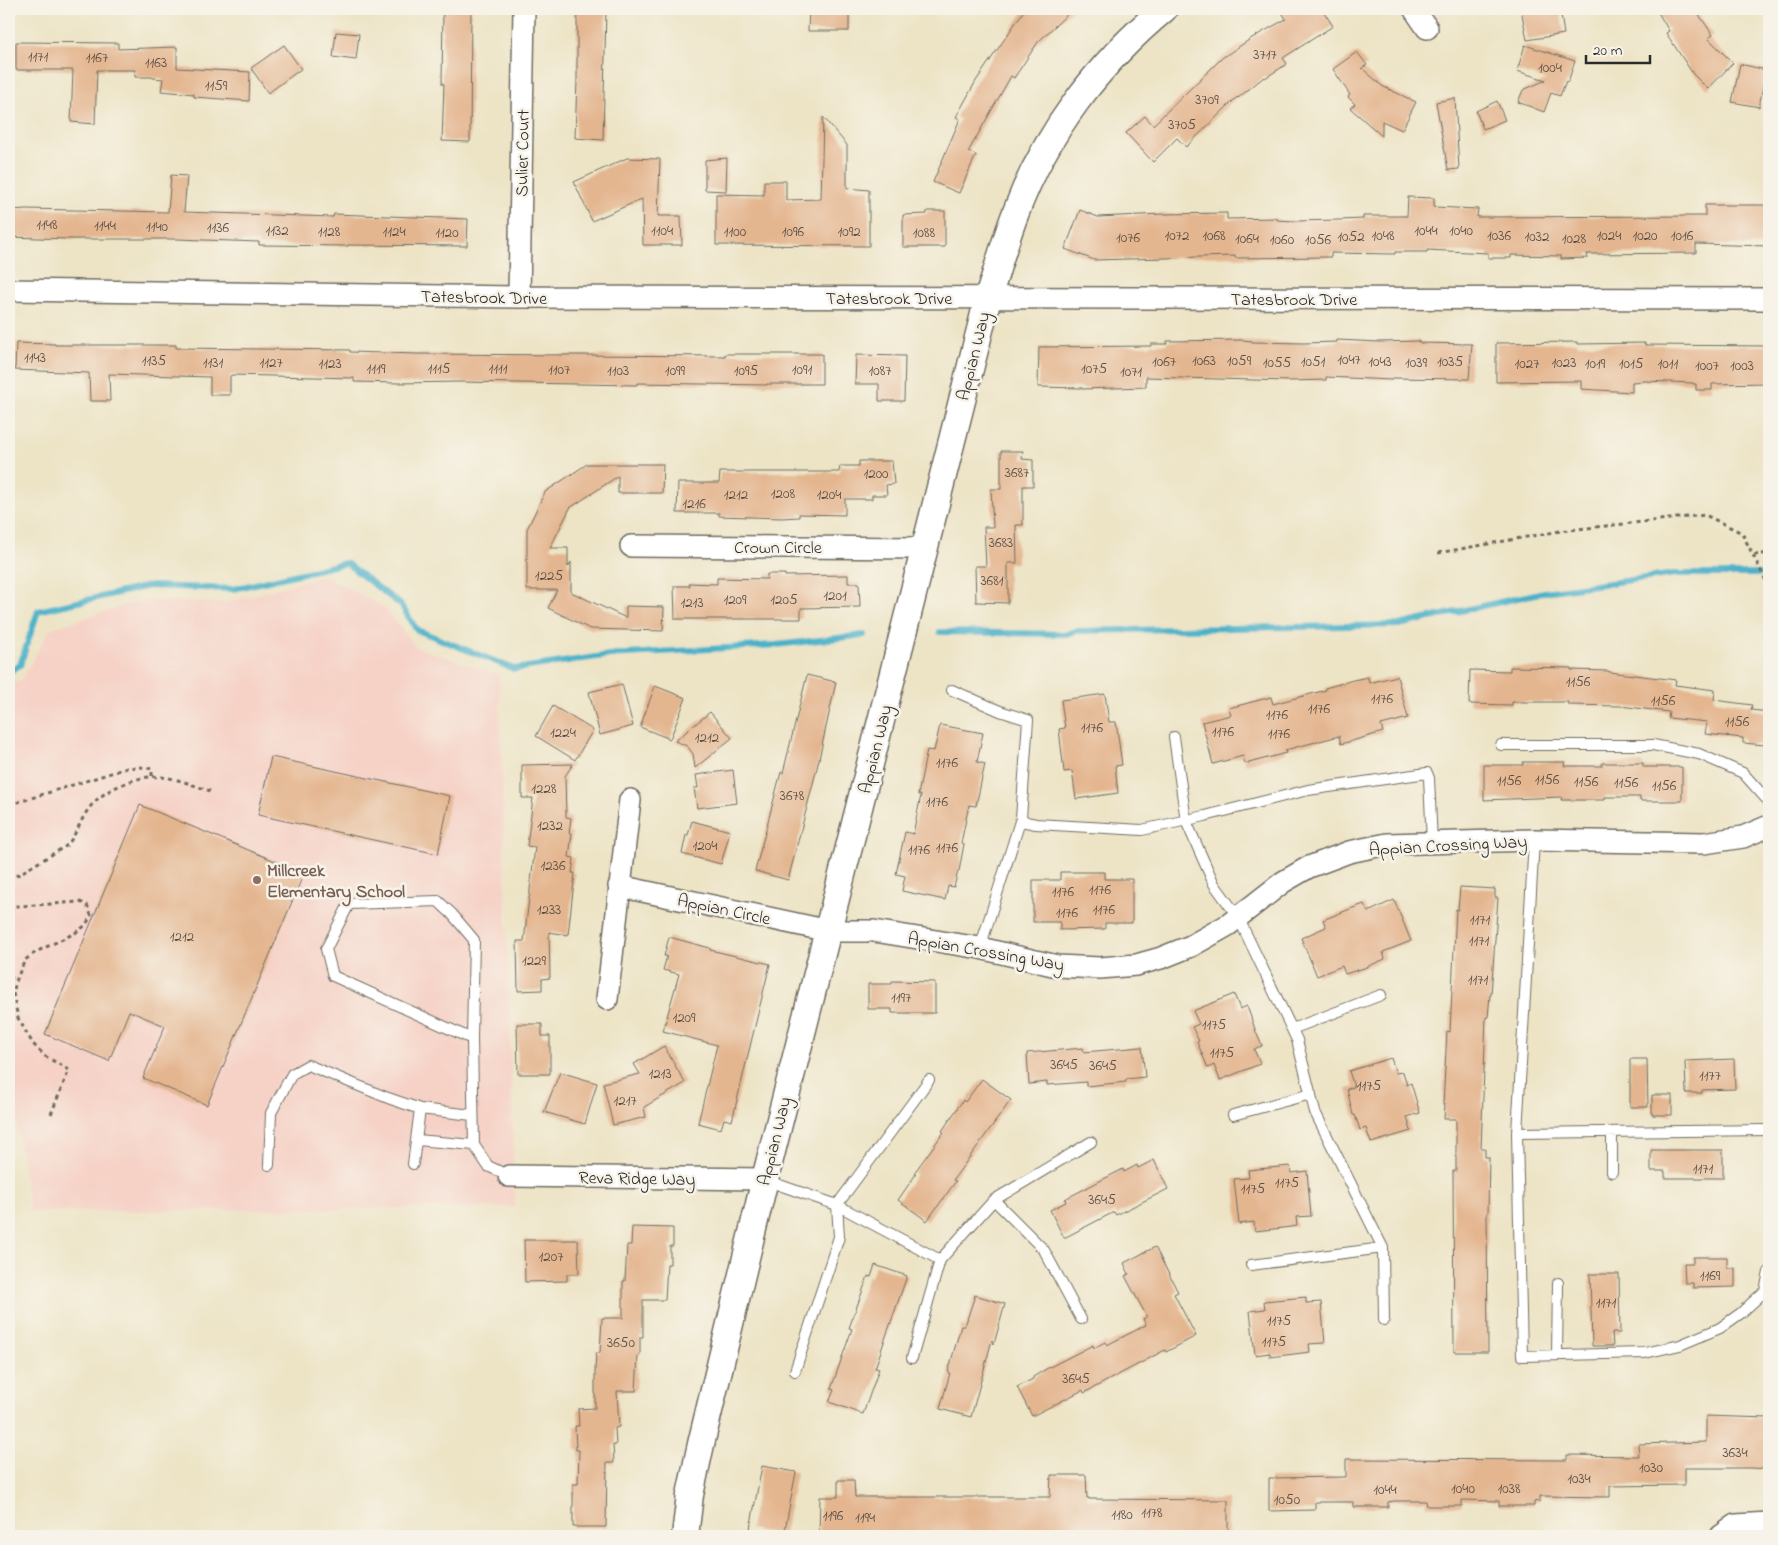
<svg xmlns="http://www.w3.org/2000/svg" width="1778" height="1545" font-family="'Indie Flower',sans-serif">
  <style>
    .built { fill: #f6d1c6 }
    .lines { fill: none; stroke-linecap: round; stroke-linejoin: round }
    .stream { stroke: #4ab1c9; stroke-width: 6 }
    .building { fill: #e4b690 }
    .service-casing { stroke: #6f6c61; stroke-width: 12 }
    .minor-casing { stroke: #6f6c61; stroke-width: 24 }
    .tertiary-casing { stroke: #6f6c61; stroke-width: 29 }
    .path { stroke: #6f6c61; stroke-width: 3; stroke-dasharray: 4 4; stroke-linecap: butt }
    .service { stroke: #fff; stroke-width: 10 }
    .minor { stroke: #fff; stroke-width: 21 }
    .tertiary { stroke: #fff; stroke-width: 26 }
    .education-dot { fill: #8d6e63; stroke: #f7f3e8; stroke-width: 2 }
    .labels { text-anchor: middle; stroke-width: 5; stroke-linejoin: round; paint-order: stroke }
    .number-label { font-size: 15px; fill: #594e44 }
    .street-label { font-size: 18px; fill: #2b2b2b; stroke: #f7f3e8 }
    .education-label { font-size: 18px; font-weight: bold; fill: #785e54; stroke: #f7f3e8; text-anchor: start }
  </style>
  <rect width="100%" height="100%" fill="#f7f3e8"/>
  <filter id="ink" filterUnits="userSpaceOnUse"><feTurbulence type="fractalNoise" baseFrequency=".02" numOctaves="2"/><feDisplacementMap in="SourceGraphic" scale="10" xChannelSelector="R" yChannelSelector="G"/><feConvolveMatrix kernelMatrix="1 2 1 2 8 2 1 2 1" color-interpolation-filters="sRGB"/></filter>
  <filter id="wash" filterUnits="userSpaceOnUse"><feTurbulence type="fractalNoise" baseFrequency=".0096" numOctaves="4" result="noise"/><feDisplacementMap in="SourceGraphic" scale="20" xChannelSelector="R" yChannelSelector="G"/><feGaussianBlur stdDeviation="1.12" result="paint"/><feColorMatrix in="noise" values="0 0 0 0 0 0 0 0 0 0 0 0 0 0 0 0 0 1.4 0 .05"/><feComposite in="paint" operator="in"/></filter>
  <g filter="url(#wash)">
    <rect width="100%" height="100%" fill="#ede4c6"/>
    <path class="built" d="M324,576L384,607L416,647L499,675L515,1207L30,1212L9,1072V687L23,678L50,629L142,600L225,603Z"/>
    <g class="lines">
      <path class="stream" d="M940,632L1067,634L1076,631L1399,625L1544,592L1675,574H1769
        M9,672L20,665L38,611L149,586L233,589L346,563L401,605L417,630L514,669L610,655L776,645L864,635"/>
    </g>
    <g id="blocks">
      <path class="building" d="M443,9H471L470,142L442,141L444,84H442Z
        M577,9H606L603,140L575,138L577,79Z
        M809,9H849V31H808Z
        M1025,9H1073L1038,42L1014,78L1011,76L968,152L976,155L959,193L933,182L960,119L956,117L976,81Z
        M1280,9H1322L1333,26L1283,58L1287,64L1265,78L1264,77L1238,98L1237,97L1186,147L1177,138L1153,162L1126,133L1145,116L1153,125L1222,58L1252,38L1286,19Z
        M1521,9H1560L1564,34L1527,40Z
        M1656,9H1695L1713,35L1708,38L1733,63L1708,89L1693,74L1666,33L1669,31Z
        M336,32L359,34L356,60L333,57Z
        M16,42L118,43V49L177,47V68L250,72L249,101L194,97V94L161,91L163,79L153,78L152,77H135V70H97L95,124L71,122L73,70H16Z
        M284,45L301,69L268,93L251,68Z
        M1525,45L1575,61L1568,82L1566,81L1560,96L1551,93L1544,112L1518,102L1523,90L1546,80L1517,71Z
        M1357,52L1367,65L1362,68L1382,86L1416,102L1402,130L1382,121V136L1350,108L1355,104L1348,97L1350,95L1333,69Z
        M1740,64L1766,70L1759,107L1732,102Z
        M1455,98L1459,169L1448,170L1436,102Z
        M1497,101L1505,120L1483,129L1476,111Z
        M823,117L847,145V188L869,190V246L716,245V194L764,195V181H786V200L821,199Z
        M627,158L660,159L658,216H681L682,245H643L642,199L592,221L574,182Z
        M727,158L726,191L705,190V160Z
        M171,175L187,176L184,212L333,217L334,214L468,219L467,246L348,245V246L259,245V242L177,239H68L9,237V210L26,209L168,212Z
        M1408,197L1434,198V207L1478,209L1477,217L1705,216V205H1768L1769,246L1696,244V253L1587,254L1588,258L1561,259V256L1511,255V258H1488V253L1427,250V252H1395V254L1331,253V257L1235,258V256L1094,260L1065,249L1080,210L1098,217L1162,214L1227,213V219L1277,218V220L1295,221L1340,220L1363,219V216H1407Z
        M927,211H945V247H903V215L927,214Z
        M1242,340L1252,341V342L1304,343L1337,342V340L1379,342L1419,341V343L1472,344L1469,379L1392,378V380L1326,377V380L1289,381L1146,377V387L1082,389V388L1038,387L1039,347L1151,346V344H1167V341Z
        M1577,342V344L1645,343V345L1769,346V383L1712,384V390H1696V384H1693V383L1645,381L1632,382V392L1581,389V381L1496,382V343Z
        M16,343L55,344V345H176V348L350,350V352L418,354L725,356V354H822V384H767V385L637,383V385L459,382L398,383L354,382V378L232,375L230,376V395H210V377L109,374L110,401H90L89,373L15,370Z
        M856,355L905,356L904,401H879V384H855Z
        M1001,451H1023L1022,459L1033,460V486H1023V525H1016L1017,563H1008V603L976,602L975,566H986L984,527H993L991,489H1001Z
        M859,461H892L894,484L886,485L887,495H872V499H845V515L799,514V517L782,518L719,516V513H677L678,483H719L720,472H839L840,466H859Z
        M587,464H663L662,493H618V476L570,508L550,548H568V567L571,562V592L626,618V606L664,607L663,631L590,629L548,608L557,590H527V529L545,492Z
        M767,574H785V576L848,575V583H859L860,607L801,608V619H675L674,586H690L689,583L717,584V578L767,579Z
        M1510,667L1571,668V670L1609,671V672L1676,680L1675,685L1715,690L1714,700L1752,705L1751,710L1769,712L1765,745L1743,743V738L1705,734L1707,722L1668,718L1669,712L1620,706L1568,705V702H1512V705L1469,704L1470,670L1510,671Z
        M807,675L836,682L817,768L788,880L755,871L781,772L783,773Z
        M1397,676L1408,718L1381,725L1383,732L1341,744L1339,736L1285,750L1286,753L1245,764L1243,756L1213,764L1202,722L1231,715L1229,708L1271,697L1273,704L1326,690L1325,688L1353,680L1368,677L1369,683Z
        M622,684L633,726L600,735L589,692Z
        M655,686L686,698L670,739L640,727Z
        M1105,694L1109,722H1116L1122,765L1115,766L1118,793L1076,799L1072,771L1064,772L1059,729L1065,728L1061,700Z
        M553,706L593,730L575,760L536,736Z
        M710,712L732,738L695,768L693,754L687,746L675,741Z
        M940,725L983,733L977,762L985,764L976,806L969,805L961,843L964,844L959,871H958L954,887L948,886L945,900L902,891L905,876L896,874L905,832L913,834L921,795H918L927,750L934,751Z
        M271,757L450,796L438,854L258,815Z
        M1523,762H1565L1564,766H1602V763H1643V767H1682V801H1640V797H1605V800H1561L1562,797L1484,800V765H1523Z
        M573,764L565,776L566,817L571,818L569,833H572L569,857L574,858L572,873H575L568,935L549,932L550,978L542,979V990L518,991L517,941H524L535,847L527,846L533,798H522V765Z
        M733,770L737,803L697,808L694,788H698L696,775Z
        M140,805L304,873L207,1105L143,1078L165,1026L129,1011L109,1061L45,1034Z
        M692,821L730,831L721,864L682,854L686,835H688Z
        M1060,872H1104V879H1132V923H1105V929L1060,930V922H1033V880H1060Z
        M1460,887L1495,889V898H1498L1491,995H1490L1488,1017H1486L1481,1149H1485V1157H1489L1488,1213H1487L1488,1352H1454L1453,1171H1456V1119H1444L1445,1104L1443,1105L1447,1031L1450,1032L1456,909L1458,910Z
        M1394,900L1411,941L1383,952L1385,959L1364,968L1345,974L1342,966L1317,976L1301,938L1326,927L1323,920L1350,909L1364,904L1368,912Z
        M669,937L710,948V950L770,964L732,1121L724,1119L721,1129L698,1123L717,1045L663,1031L679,974L663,970L667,956H664Z
        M892,981L935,982V1013H892V1009H868V984H892Z
        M1234,994L1240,1009L1247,1006L1256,1032L1262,1046L1254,1049L1260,1064L1220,1080L1214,1065L1208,1068L1197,1042L1199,1041L1192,1027L1199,1024L1193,1011Z
        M517,1024H542V1036H550V1074H518Z
        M664,1046L685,1083L644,1107L646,1117L613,1125L603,1083L640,1074L634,1064Z
        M1142,1047L1145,1077L1126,1079V1082L1086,1086V1082L1047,1085V1082L1029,1084L1027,1053L1083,1048L1084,1052Z
        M1391,1058L1396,1073L1403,1072L1407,1085L1411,1083L1420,1113L1407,1117L1411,1131L1371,1143L1366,1128L1360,1130L1355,1115H1353L1347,1089L1354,1087L1349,1071Z
        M1630,1059H1647L1648,1107H1630Z
        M1734,1059L1735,1089L1702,1090V1093H1686L1685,1061Z
        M560,1072L597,1083L585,1124L544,1112Z
        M982,1079L1011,1100L953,1180L956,1181L927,1221L898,1200L916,1174L914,1173L944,1132L942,1131L963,1100L965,1102Z
        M1652,1095H1672V1115H1652Z
        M1651,1150H1723V1178H1665V1171H1651Z
        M1154,1160L1168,1189L1116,1215L1114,1212L1064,1238L1050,1210L1066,1202L1065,1199L1123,1169L1124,1172L1137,1165L1138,1168Z
        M1290,1166L1291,1173L1307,1171L1311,1216L1296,1217L1297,1226L1283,1228L1255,1231L1254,1222L1239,1224L1234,1179L1249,1178L1248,1170Z
        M632,1227L673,1228V1246H670V1264H667L665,1300H643V1337H640V1355H638L636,1391H617L619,1427L615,1428L616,1445H613L614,1463H607L606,1527H573V1484H578L579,1450H576L575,1426H579L578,1409L595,1408V1370L596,1353H600L602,1318H623V1281H625L627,1245H631Z
        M524,1240H578L579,1274H567V1281L525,1282Z
        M1155,1247L1178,1292L1174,1294L1196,1336L1166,1352L1165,1350L1084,1393L1083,1390L1032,1416L1017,1387L1033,1379V1377L1046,1369L1093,1345L1094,1348L1105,1342L1107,1345L1146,1325L1143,1319L1147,1317L1125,1276L1129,1274L1124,1263Z
        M1693,1257H1727V1268H1735V1287L1693,1288V1283H1685L1684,1263H1693Z
        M875,1265L907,1276L875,1368L879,1369L863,1414L829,1402L834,1390L831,1389L852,1329L849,1328L868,1276L871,1277Z
        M1590,1274H1619L1620,1333H1612L1613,1346H1592Z
        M975,1295L1005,1304L994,1344L992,1340L971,1417L940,1409L950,1373L948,1372L961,1326H965Z
        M1306,1297V1303L1321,1302L1325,1343L1309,1344L1310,1352L1270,1357V1353L1255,1355L1250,1311L1265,1309L1264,1301Z
        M1706,1416L1769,1418V1469L1753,1468H1684V1485L1610,1486V1497L1540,1496V1501L1534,1502V1506H1499V1501L1462,1500V1506H1427L1426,1501H1394L1388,1502V1507H1353V1502H1315V1510L1269,1511V1478L1346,1477V1459L1567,1460V1455L1639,1456L1638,1444L1706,1442Z
        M762,1466L796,1472L784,1535L750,1529Z
        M1051,1475H1086L1087,1498H1089V1499L1228,1500V1536H1123V1533H1089V1536H819L820,1497H838V1480H854L855,1497H1050Z"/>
    </g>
  </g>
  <g filter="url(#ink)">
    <use href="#blocks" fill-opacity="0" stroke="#6f6c61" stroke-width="1"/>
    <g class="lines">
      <defs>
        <path id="service" d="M952,690L1000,711L1028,720L1021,818L980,948
          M1174,737L1186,821L1214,884L1238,917L1297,1040L1315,1112L1383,1248L1384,1320
          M1501,745H1653L1699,754L1743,773L1769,802
          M1021,818L1026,822L1036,824L1142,830L1205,816L1308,790L1427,773L1429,778L1432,843
          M1534,840L1517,1133L1522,1356L1645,1353L1680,1345L1720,1328L1741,1313L1765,1291L1769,1272
          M438,901L452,914L474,940L472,1039L333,976L326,949L349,904Z
          M1292,1029L1381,995
          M472,1039L474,1145L488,1166L509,1176
          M1233,1115L1311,1094
          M1612,1132V1172
          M1517,1133L1769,1130
          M417,1140L474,1145
          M413,1164L420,1109
          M269,1165L271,1113L292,1074L308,1065L388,1098L420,1109L472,1115
          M765,1180L837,1205L940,1260L994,1200L1044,1250L1081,1319
          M994,1200L1091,1142
          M1251,1265L1383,1248
          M1557,1355L1558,1283
          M912,1358L940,1260
          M795,1371L839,1237L837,1205L929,1080"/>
        <path id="minor" d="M1414,9L1427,28
          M9,290L519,297L1769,299
          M519,297L524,9
          M631,546L924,548
          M619,886L829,931H874L980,948L1057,966L1100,968L1136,965L1161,958L1191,946L1228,925L1283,882L1309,867L1349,852L1387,844L1534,840L1704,843L1743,837L1769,826
          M607,999L630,800
          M509,1176L765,1179
          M1721,1536L1736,1525L1769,1523"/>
        <path id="tertiary" d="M685,1536L690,1495L701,1444L765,1179L988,298C997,270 1005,240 1016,212C1046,132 1099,63 1164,9"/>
      </defs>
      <use href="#service" class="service-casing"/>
      <use href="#minor" class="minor-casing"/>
      <use href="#tertiary" class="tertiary-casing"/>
      <path class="path" d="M1438,553L1560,531L1705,515L1742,533L1769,587
        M1754,555L1769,553
        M9,756L14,747
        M9,805L127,768C136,767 143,766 152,769V776
        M9,880L66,846C75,838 81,818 90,807C98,797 109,790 121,785C156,769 176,779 210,791
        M9,902L14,906H21L80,902L87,905L91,915L86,925L75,933L36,952L25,960L17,978L13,993L18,1018L33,1044L45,1056L69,1070L51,1114
        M9,978H17"/>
      <use href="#service" class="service"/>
      <use href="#minor" class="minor"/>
      <use href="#tertiary" class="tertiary"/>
    </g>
  </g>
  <circle class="education-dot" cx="257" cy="880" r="5"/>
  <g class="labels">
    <g class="number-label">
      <text x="1265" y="59">3717</text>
      <text x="38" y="61">1171</text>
      <text x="97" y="62">1167</text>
      <text x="156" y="67">1163</text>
      <text x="1550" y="72">1004</text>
      <text x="216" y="90">1159</text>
      <text x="1207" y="104">3709</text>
      <text x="1182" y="129">3705</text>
      <text x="47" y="229">1148</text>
      <text x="105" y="230">1144</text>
      <text x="157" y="231">1140</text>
      <text x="218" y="232">1136</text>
      <text x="277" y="235">1132</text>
      <text x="662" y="235">1104</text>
      <text x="1426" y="235">1044</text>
      <text x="1461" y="235">1040</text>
      <text x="329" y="236">1128</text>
      <text x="394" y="236">1124</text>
      <text x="735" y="236">1100</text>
      <text x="793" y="236">1096</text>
      <text x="849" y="236">1092</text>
      <text x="447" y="237">1120</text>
      <text x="924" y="237">1088</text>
      <text x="1177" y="240">1072</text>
      <text x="1214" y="240">1068</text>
      <text x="1383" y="240">1048</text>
      <text x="1499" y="240">1036</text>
      <text x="1609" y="240">1024</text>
      <text x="1645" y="240">1020</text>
      <text x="1682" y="240">1016</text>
      <text x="1351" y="241">1052</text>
      <text x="1537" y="241">1032</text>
      <text x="1128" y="242">1076</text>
      <text x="1247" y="243">1064</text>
      <text x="1574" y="243">1028</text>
      <text x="1282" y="244">1060</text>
      <text x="1318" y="244">1056</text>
      <text x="35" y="362">1143</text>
      <text x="1349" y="364">1047</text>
      <text x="154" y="365">1135</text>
      <text x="1204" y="365">1063</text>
      <text x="1239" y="365">1059</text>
      <text x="1164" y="366">1067</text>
      <text x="1313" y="366">1051</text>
      <text x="1380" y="366">1043</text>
      <text x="1450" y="366">1035</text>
      <text x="213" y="367">1131</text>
      <text x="271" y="367">1127</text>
      <text x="1277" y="367">1055</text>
      <text x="1416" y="367">1039</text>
      <text x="1564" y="367">1023</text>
      <text x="330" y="368">1123</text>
      <text x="1527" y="368">1027</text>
      <text x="1595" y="368">1019</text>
      <text x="1631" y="368">1015</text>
      <text x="1668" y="368">1011</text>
      <text x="1707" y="370">1007</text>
      <text x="1742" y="370">1003</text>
      <text x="376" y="373">1119</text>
      <text x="439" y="373">1115</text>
      <text x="498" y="373">1111</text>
      <text x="1094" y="373">1075</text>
      <text x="559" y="374">1107</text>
      <text x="802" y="374">1091</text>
      <text x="618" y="375">1103</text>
      <text x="675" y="375">1099</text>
      <text x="746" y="375">1095</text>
      <text x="880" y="375">1087</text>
      <text x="1131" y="376">1071</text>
      <text x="1017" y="477">3687</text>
      <text x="876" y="478">1200</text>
      <text x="783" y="498">1208</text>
      <text x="736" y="499">1212</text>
      <text x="829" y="499">1204</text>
      <text x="694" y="508">1216</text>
      <text x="1001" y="547">3683</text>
      <text x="549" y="580">1225</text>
      <text x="992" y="585">3681</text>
      <text x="835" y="600">1201</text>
      <text x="735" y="604">1209</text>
      <text x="784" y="604">1205</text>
      <text x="692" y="607">1213</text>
      <text x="1578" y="686">1156</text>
      <text x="1382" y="703">1176</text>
      <text x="1663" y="705">1156</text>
      <text x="1319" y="713">1176</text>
      <text x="1277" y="719">1176</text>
      <text x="1737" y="726">1156</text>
      <text x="1092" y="732">1176</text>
      <text x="1223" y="736">1176</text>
      <text x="563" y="737">1224</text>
      <text x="1279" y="738">1176</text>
      <text x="707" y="742">1212</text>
      <text x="947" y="767">1176</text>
      <text x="1547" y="784">1156</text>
      <text x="1509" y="785">1156</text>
      <text x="1586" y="786">1156</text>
      <text x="1626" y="787">1156</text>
      <text x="1664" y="790">1156</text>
      <text x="544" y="793">1228</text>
      <text x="792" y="800">3678</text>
      <text x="937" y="806">1176</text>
      <text x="550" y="830">1232</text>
      <text x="705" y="850">1204</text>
      <text x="947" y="852">1176</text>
      <text x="919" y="854">1176</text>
      <text x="553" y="870">1236</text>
      <text x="1100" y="894">1176</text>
      <text x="1063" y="896">1176</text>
      <text x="549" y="914">1233</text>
      <text x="1104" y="914">1176</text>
      <text x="1067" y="917">1176</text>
      <text x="1480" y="924">1171</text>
      <text x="182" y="941">1212</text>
      <text x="1479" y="945">1171</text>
      <text x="534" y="965">1229</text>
      <text x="1478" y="984">1171</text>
      <text x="901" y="1002">1197</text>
      <text x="684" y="1022">1209</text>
      <text x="1214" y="1029">1175</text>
      <text x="1222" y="1057">1175</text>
      <text x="1064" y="1069">3645</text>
      <text x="1103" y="1070">3645</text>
      <text x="660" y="1078">1213</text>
      <text x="1710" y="1080">1177</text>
      <text x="1369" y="1090">1175</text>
      <text x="625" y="1105">1217</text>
      <text x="1703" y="1173">1171</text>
      <text x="1287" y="1187">1175</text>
      <text x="1253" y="1193">1175</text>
      <text x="1102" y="1204">3645</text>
      <text x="551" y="1261">1207</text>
      <text x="1710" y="1280">1169</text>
      <text x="1606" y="1307">1171</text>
      <text x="1279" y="1325">1175</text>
      <text x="1274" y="1346">1175</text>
      <text x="621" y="1347">3650</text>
      <text x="1076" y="1383">3645</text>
      <text x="1735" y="1457">3634</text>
      <text x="1651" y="1472">1030</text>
      <text x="1579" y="1483">1034</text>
      <text x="1463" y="1493">1040</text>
      <text x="1509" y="1493">1038</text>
      <text x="1385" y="1494">1044</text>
      <text x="1287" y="1504">1050</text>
      <text x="1152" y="1517">1178</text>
      <text x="1122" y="1519">1180</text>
      <text x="833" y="1520">1196</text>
      <text x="865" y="1522">1194</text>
    </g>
    <g class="street-label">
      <text transform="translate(522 153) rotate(-89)" y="6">Sulier Court</text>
      <text transform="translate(484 297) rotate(1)" y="6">Tatesbrook Drive</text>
      <text x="889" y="304">Tatesbrook Drive</text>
      <text x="1294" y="305">Tatesbrook Drive</text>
      <text transform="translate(973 356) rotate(-76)" y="6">Appian Way</text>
      <text x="778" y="553">Crown Circle</text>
      <text transform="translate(875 749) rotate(-76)" y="6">Appian Way</text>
      <text transform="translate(1448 845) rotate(-3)" y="6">Appian Crossing Way</text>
      <text transform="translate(724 909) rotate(12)" y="6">Appian Circle</text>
      <text transform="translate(986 951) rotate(10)" y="6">Appian Crossing Way</text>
      <text transform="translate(774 1141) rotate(-76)" y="6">Appian Way</text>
      <text transform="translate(637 1178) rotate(1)" y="6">Reva Ridge Way</text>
    </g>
    <g class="education-label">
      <text x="267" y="876">Millcreek<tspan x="267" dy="21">Elementary School</tspan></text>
    </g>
  </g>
  <rect width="1778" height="1545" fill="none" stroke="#f7f3e8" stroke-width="30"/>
  <path d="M1586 55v8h64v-8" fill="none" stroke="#2b2b2b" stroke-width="2.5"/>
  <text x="1593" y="55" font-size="15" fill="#2b2b2b" stroke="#f7f3e8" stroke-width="4" paint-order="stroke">20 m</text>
</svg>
